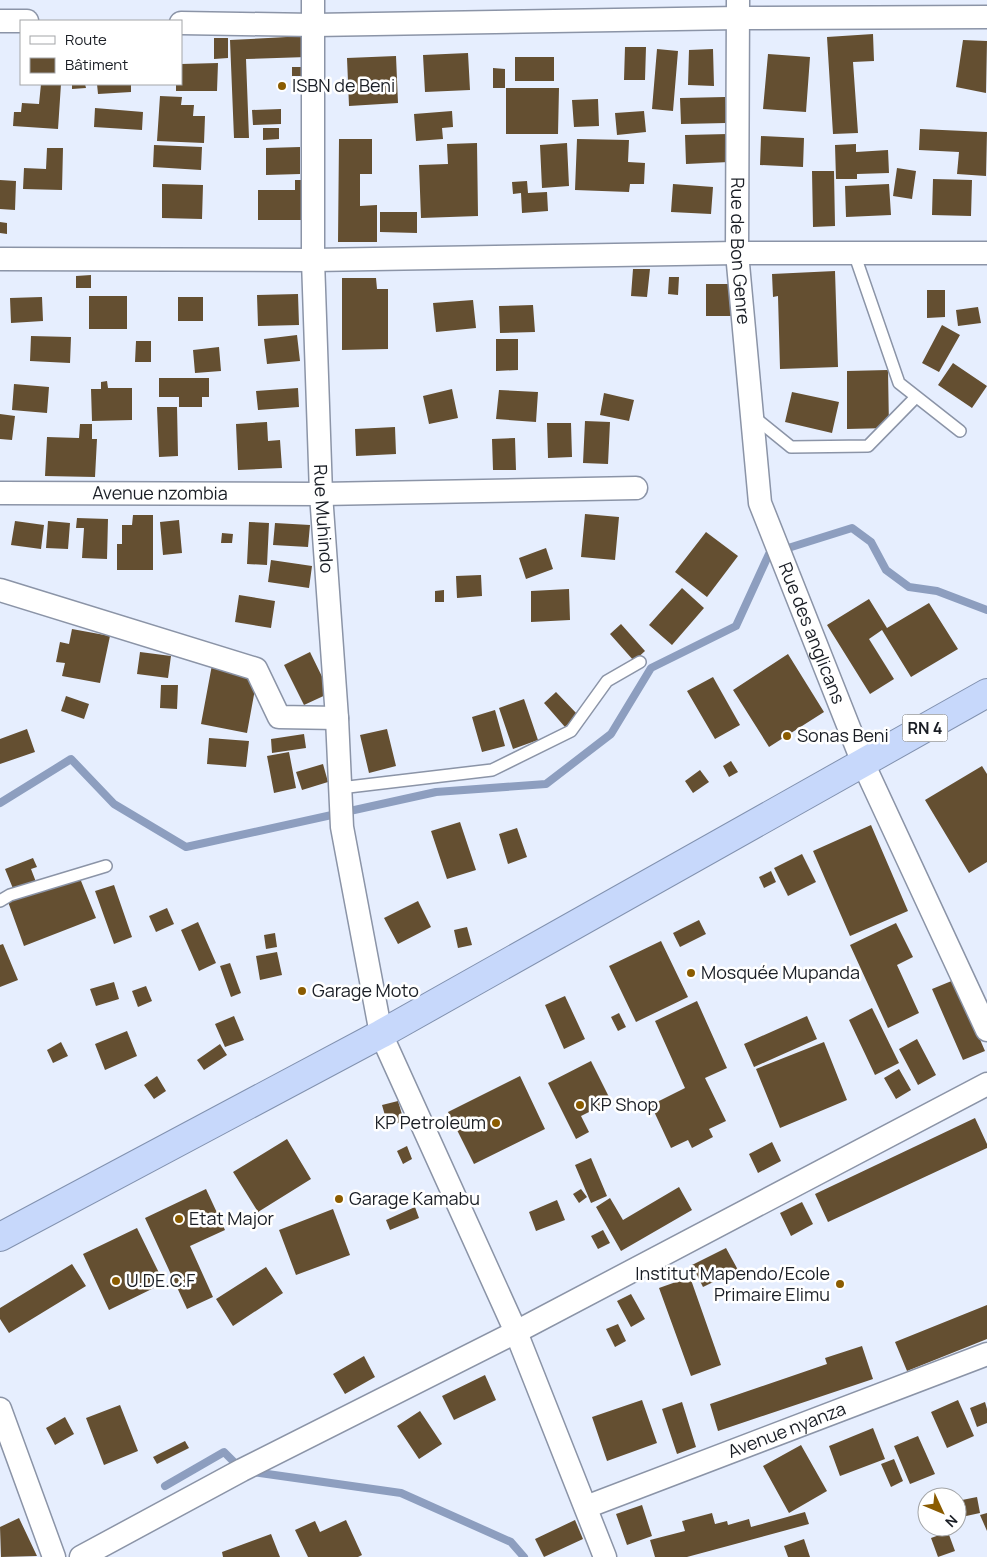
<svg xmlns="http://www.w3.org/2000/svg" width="987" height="1557" font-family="Manrope,sans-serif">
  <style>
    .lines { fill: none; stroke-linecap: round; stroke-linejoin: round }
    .stream { stroke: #8d9ebf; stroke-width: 8 }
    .building { fill: #644f31 }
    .service-casing { stroke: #8b94a7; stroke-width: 14 }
    .minor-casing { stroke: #8b94a7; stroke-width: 25 }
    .trunk-casing { stroke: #8191af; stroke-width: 30 }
    .service { stroke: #fff; stroke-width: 11 }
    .minor { stroke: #fff; stroke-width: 22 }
    .trunk { stroke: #c7d8fb; stroke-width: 28 }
    .poi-dot { fill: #8a5b00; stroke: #fff; stroke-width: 2 }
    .labels { text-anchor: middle; stroke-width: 5; stroke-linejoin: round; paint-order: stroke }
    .shield { fill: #fff; stroke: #5f6266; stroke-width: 1 }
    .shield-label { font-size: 16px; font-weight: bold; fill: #1a1e25 }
    .poi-label { font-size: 18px; fill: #1a1e25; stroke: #fff; text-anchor: start }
    .street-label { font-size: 18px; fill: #1a1e25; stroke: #fff }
  </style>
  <rect width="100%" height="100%" fill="#e6eefe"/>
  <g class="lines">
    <path class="stream" d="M0,803L71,759L114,804L186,847L436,792L546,784L611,734L651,668L736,626L769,554L852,528L871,542L886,570L909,587L937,591L987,610
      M253,1472L401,1493L511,1542L524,1557
      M165,1486L224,1452L240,1468"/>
  </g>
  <path class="building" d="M873,34L874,61L853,62L858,133L833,134L827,37Z
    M306,36L307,57L246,59L249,138H234L230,40Z
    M214,38H228V58L214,59Z
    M963,40L987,41L986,93L956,87Z
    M625,47H646L645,80H624Z
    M657,49L678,51L673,111L652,109Z
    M713,49L714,86L688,85L689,50Z
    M468,53L470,90L425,92L423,55Z
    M768,54L810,57L806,112L763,109Z
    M396,56L398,103L349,106L347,58Z
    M515,57H554V81H515Z
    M218,63L217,91H176V84H181V64Z
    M292,67H309V76H292Z
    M493,68L505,69V88H493Z
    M41,84H61L58,129L13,126L14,112H21L22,103L39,104Z
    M72,84H85L86,88L72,89Z
    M97,84H131V92L98,94Z
    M506,88H559L558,134H506Z
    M160,96L182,97L181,105H194L193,116H205L204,143L157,141Z
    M725,97L726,123L681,124L680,98Z
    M598,99L599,126L574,127L572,100Z
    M95,108L143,112L142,130L94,127Z
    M281,109V124L253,125L252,110Z
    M452,111L453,127L442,128L443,139L416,141L414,114Z
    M644,111L646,132L617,135L615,113Z
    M263,128H279V139L263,140Z
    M920,129L987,132L986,176L957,174L959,152L919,150Z
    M728,134L729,162L686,164L685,135Z
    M761,136L804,138L803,167L760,165Z
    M339,139H372V174H360V206L377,205V242H338Z
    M577,139L629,140L628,162L645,163L644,184H630L629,192L575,190Z
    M477,143L478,216L421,218L419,165L448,164L447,144Z
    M567,143L569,186L542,188L540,145Z
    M856,144V152L888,150L889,173L857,174V179H836L835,145Z
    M154,145L202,147L201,170L153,167Z
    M300,147V174L266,175V148Z
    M47,148H63L62,190L23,189L24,168L46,169Z
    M897,168L916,171L912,199L893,196Z
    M812,171H834L835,226L813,227Z
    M933,179L972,180L971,216L932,215Z
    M0,180L16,181L15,210L0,209Z
    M295,180H307L306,220H258V190H295Z
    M527,181L528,193L547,192L548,211L522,213L521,193L513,194L512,182Z
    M162,184L203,185L202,219L162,218Z
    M673,184L713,187L711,214L671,212Z
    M889,184L891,215L846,217L845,186Z
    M380,212H417V233L380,232Z
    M0,222L7,223V234L0,233Z
    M633,269H650L647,297L631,296Z
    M835,271L838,367L780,369L778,296L773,297L772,274Z
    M91,275V288H76V276Z
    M669,277H679L678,295L668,294Z
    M342,278H376L377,289H388V349L342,350Z
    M706,284H731L732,316H706Z
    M927,290H945V317L927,318Z
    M298,294L299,325L258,326L257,295Z
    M89,296H127V329H89Z
    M42,297L43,321L11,323L10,298Z
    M178,297H203V321H178Z
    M473,300L476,328L436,332L433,303Z
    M533,305L535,332L500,333L499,306Z
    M978,307L981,323L958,326L956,310Z
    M942,325L960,335L939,372L922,363Z
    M297,335L300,361L267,364L264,339Z
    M31,336L71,337L70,363L30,361Z
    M496,339H518V370L496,371Z
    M136,341H151V362H135Z
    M219,347L221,371L195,373L193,350Z
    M953,363L987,386L972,408L938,385Z
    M888,370L889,428L847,429V371Z
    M159,378H209V397H202V407H179V397H159Z
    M107,381L108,388H132V420L92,421L91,389H101V382Z
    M14,384L49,387L47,413L12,410Z
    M298,388L299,407L258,410L256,391Z
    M452,389L458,418L429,424L423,396Z
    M499,390L538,392L536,422L496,419Z
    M792,392L839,402L832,433L785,422Z
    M604,393L634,400L629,421L600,415Z
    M157,407H177L178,456L159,457Z
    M0,414L15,416L12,440L0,439Z
    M585,421L610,422L608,464L583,463Z
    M267,422L268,441L280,440L282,468L238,470L236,424Z
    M547,423H571L572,457L548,458Z
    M80,424H92V439H97L95,477L45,476L47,437L79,438Z
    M395,427L396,454L356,456L355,429Z
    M515,438L516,470H493L492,439Z
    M585,514L619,517L615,560L581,557Z
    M133,515H153V570H117V544H122V525H132Z
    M77,518L108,519L107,559L82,558L84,528H76Z
    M179,520L182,553L163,555L160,522Z
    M15,521L44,525L41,549L11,545Z
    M48,521L70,523L68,549L46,548Z
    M249,522L269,523L267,565L247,564Z
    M275,523L310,525L308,547L273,545Z
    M706,532L738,556L707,597L675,572Z
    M222,533L233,534L232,543H221Z
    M546,548L553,569L526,579L519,558Z
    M271,560L312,566L309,588L268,582Z
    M481,575L482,596L457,598L456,576Z
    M682,588L704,608L672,645L649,625Z
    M569,589L570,620L531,622V591Z
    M444,590V602H435V591Z
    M239,595L275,601L271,628L235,622Z
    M869,599L887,628L929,603L958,649L911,677L882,630L869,639L894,679L870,694L827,625Z
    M621,624L645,651L634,661L610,634Z
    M72,629L110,636L100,683L62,676L65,663L56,662L60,642L69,644Z
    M140,652L171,656L168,678L137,674Z
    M310,652L330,693L304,705L284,665Z
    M214,654L260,662L247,733L201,724Z
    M788,654L824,712L769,747L733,690Z
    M713,677L740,725L715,739L687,691Z
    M161,685H178L177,709L160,708Z
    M556,692L578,715L565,727L544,703Z
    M66,696L89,704L84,719L61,711Z
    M524,699L538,740L513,749L499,708Z
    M495,710L505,746L482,752L472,717Z
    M27,729L35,752L0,764V739Z
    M387,729L396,766L369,773L360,735Z
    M304,734L306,748L272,753L271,739Z
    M209,738L249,741L246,767L207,764Z
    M289,752L296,788L274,793L267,756Z
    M731,761L738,772L729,777L723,766Z
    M323,764L328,782L302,790L296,772Z
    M982,766L987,774V862L969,873L925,800Z
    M700,770L709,782L693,793L685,781Z
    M460,822L476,870L447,879L431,831Z
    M871,825L908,911L850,936L813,851Z
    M517,828L527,857L508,864L499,834Z
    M802,854L816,882L788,896L774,868Z
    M33,858L37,867L31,869L36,882L14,891L5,869Z
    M77,871L96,918L24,946L7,899Z
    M771,871L776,882L764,888L759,877Z
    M114,885L132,937L114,944L95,891Z
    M418,901L431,927L398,944L384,918Z
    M167,908L174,924L156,932L149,916Z
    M699,920L706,934L680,947L673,933Z
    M198,922L216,963L199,971L181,930Z
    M896,923L913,957L897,965L919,1013L888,1028L850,945Z
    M467,927L472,945L458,948L454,930Z
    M275,933L277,947L266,949L264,935Z
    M661,941L688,997L636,1022L609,966Z
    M3,944L18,980L0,987V945Z
    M277,952L282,975L260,980L256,956Z
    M230,963L241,993L231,997L220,966Z
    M954,980L985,1051L963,1060L932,989Z
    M114,982L119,999L96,1006L90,989Z
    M146,986L152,1001L138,1007L132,991Z
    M565,996L585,1039L564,1049L545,1005Z
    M697,1001L727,1068L705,1078L726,1121L709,1129L713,1137L692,1148L688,1140L671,1148L651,1105L685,1088L655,1021Z
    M872,1008L899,1063L875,1075L849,1020Z
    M619,1013L626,1027L618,1031L611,1017Z
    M234,1016L244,1040L225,1047L215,1024Z
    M807,1016L817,1039L754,1067L744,1044Z
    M127,1031L137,1056L105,1070L95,1044Z
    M917,1039L936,1075L918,1085L899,1049Z
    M61,1042L68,1056L53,1063L47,1050Z
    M824,1042L847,1100L780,1128L756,1069Z
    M220,1044L227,1055L204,1070L197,1060Z
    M591,1061L611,1101L581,1116L589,1132L576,1139L548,1083Z
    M899,1069L911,1090L896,1099L884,1078Z
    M157,1076L166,1091L154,1099L144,1085Z
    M520,1076L545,1129L474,1164L448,1112Z
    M398,1101L404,1121L388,1126L382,1105Z
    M975,1118L987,1144V1148L828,1222L815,1194Z
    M287,1139L311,1179L258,1212L233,1172Z
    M772,1142L781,1161L758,1173L749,1154Z
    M407,1146L412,1159L403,1164L397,1151Z
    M591,1158L607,1196L591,1203L575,1165Z
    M679,1187L692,1210L621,1251L596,1207L610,1198L623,1220Z
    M206,1189L225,1230L190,1246L213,1297L187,1309L145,1218Z
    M581,1189L587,1197L579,1203L573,1194Z
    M557,1200L565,1220L536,1231L529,1212Z
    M802,1202L813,1224L791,1236L780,1213Z
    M415,1207L419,1218L390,1230L386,1220Z
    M333,1209L350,1255L296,1275L279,1230Z
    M137,1228L164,1283L109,1310L83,1254Z
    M603,1230L610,1243L598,1249L591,1236Z
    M726,1248L738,1270L703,1287L692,1265Z
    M72,1264L86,1286L9,1333L0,1319V1308Z
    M266,1267L283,1293L233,1326L216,1299Z
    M690,1277L721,1365L691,1376L659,1288Z
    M631,1294L645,1319L631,1327L617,1301Z
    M987,1305V1339L907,1371L895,1342Z
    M618,1324L626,1341L615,1347L606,1329Z
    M862,1346L873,1379L718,1431L710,1404L827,1364L825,1358Z
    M364,1356L375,1377L345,1394L333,1374Z
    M485,1375L496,1400L454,1420L442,1396Z
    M642,1400L657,1443L607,1461L592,1417Z
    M958,1400L974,1436L947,1448L931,1412Z
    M682,1402L696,1447L677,1454L662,1409Z
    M985,1402L987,1409V1423L977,1427L970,1408Z
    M120,1405L138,1451L104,1465L86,1418Z
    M420,1411L442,1444L419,1459L397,1426Z
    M65,1417L74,1434L55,1445L46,1428Z
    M873,1428L885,1459L840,1476L829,1446Z
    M918,1436L935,1474L910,1484L894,1446Z
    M185,1441L189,1448L157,1464L153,1457Z
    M801,1445L827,1491L789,1513L763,1466Z
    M894,1459L903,1481L891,1487L881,1464Z
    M977,1497L980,1513L957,1518V1501Z
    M642,1505L652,1536L627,1545L616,1514Z
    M805,1512L809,1524L687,1557H655L650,1540L685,1531L682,1521L712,1513L715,1524L727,1521L728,1525L749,1519L751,1527Z
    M987,1513V1531L980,1515Z
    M19,1518L37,1556L1,1557L0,1527Z
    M346,1520L362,1555L358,1557H308L295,1530L315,1521L320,1532Z
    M575,1520L583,1539L544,1557L535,1539Z
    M948,1532L955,1551L938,1557L931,1538Z
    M271,1534L280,1557H223L222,1552Z
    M804,1539L810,1557H788L784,1546Z"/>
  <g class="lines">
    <defs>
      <path id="service" d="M854,253L899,383L960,431
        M754,417L791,447L868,446L916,397
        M340,788L492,770L571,731L607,681L640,662
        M0,901L10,895L106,866"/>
      <g id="minor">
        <path id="s1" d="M313,0V260L321,494L337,718L342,827L381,1034L516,1332L605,1557"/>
        <path id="s2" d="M738,0L737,253L760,503L863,763L987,1030"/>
        <path d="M0,21H27"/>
        <path d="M181,23L314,25L738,18L987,17"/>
        <path d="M0,259L313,260L737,253H987"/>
        <path id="s3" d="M0,493L321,494L636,488"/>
        <path d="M0,590L256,669L279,717L337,718"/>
        <path d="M0,1409L54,1557"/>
        <path id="s4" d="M586,1507L987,1354"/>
        <path d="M81,1557L242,1470L516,1332L987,1084"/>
      </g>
      <path id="trunk" d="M0,1237L381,1034L987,693"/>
    </defs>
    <use href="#service" class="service-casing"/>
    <use href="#minor" class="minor-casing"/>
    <use href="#trunk" class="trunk-casing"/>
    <use href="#service" class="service"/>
    <use href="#minor" class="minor"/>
    <use href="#trunk" class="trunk"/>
  </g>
  <g class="poi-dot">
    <circle cx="282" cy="86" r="5"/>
    <circle cx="787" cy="736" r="5"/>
    <circle cx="691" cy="973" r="5"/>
    <circle cx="302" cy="991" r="5"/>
    <circle cx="580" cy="1105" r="5"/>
    <circle cx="496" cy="1123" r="5"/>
    <circle cx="339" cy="1199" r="5"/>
    <circle cx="179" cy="1219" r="5"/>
    <circle cx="116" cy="1281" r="5"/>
    <circle cx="840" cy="1284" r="5"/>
  </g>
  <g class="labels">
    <rect class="shield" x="902.5" y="714.5" width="45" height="27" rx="4"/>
    <g class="shield-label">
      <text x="925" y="734">RN 4</text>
    </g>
    <g class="poi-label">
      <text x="292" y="92">ISBN de Beni</text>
      <text x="797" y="742">Sonas Beni</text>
      <text x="701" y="979">Mosquée Mupanda</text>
      <text x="312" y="997">Garage Moto</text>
      <text x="590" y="1111">KP Shop</text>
      <text x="486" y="1129" text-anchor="end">KP Petroleum</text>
      <text x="349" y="1205">Garage Kamabu</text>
      <text x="189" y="1225">Etat Major</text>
      <text x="830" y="1280" text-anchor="end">Institut Mapendo/Ecole<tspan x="830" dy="21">Primaire Elimu</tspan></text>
      <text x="126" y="1287">U.DE.C.F</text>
    </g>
    <g class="street-label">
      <text dy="6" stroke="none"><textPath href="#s2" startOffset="251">Rue de Bon Genre</textPath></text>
      <text dy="6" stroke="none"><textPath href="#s3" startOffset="160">Avenue nzombia</textPath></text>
      <text dy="6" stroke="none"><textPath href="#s1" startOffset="519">Rue Muhindo</textPath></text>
      <text dy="6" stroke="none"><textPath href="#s2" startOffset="644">Rue des anglicans</textPath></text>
      <text dy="6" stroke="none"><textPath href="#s4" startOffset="215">Avenue nyanza</textPath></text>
    </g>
  </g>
  <rect x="20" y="20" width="162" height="65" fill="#ffffff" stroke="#a3a5a8"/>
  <rect x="30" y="36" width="25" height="8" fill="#ffffff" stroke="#a3a5a8"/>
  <text x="65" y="45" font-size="15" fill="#1a1e25">Route</text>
  <rect x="30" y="58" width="25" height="15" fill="#644f31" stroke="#a3a5a8"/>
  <text x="65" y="70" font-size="15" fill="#1a1e25">Bâtiment</text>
  <g transform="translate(942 1512) rotate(134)"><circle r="24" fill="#ffffff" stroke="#a3a5a8"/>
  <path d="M0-4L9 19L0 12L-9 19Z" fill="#8a5b00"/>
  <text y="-8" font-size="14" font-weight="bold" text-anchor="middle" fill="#1a1e25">N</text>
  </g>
</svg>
